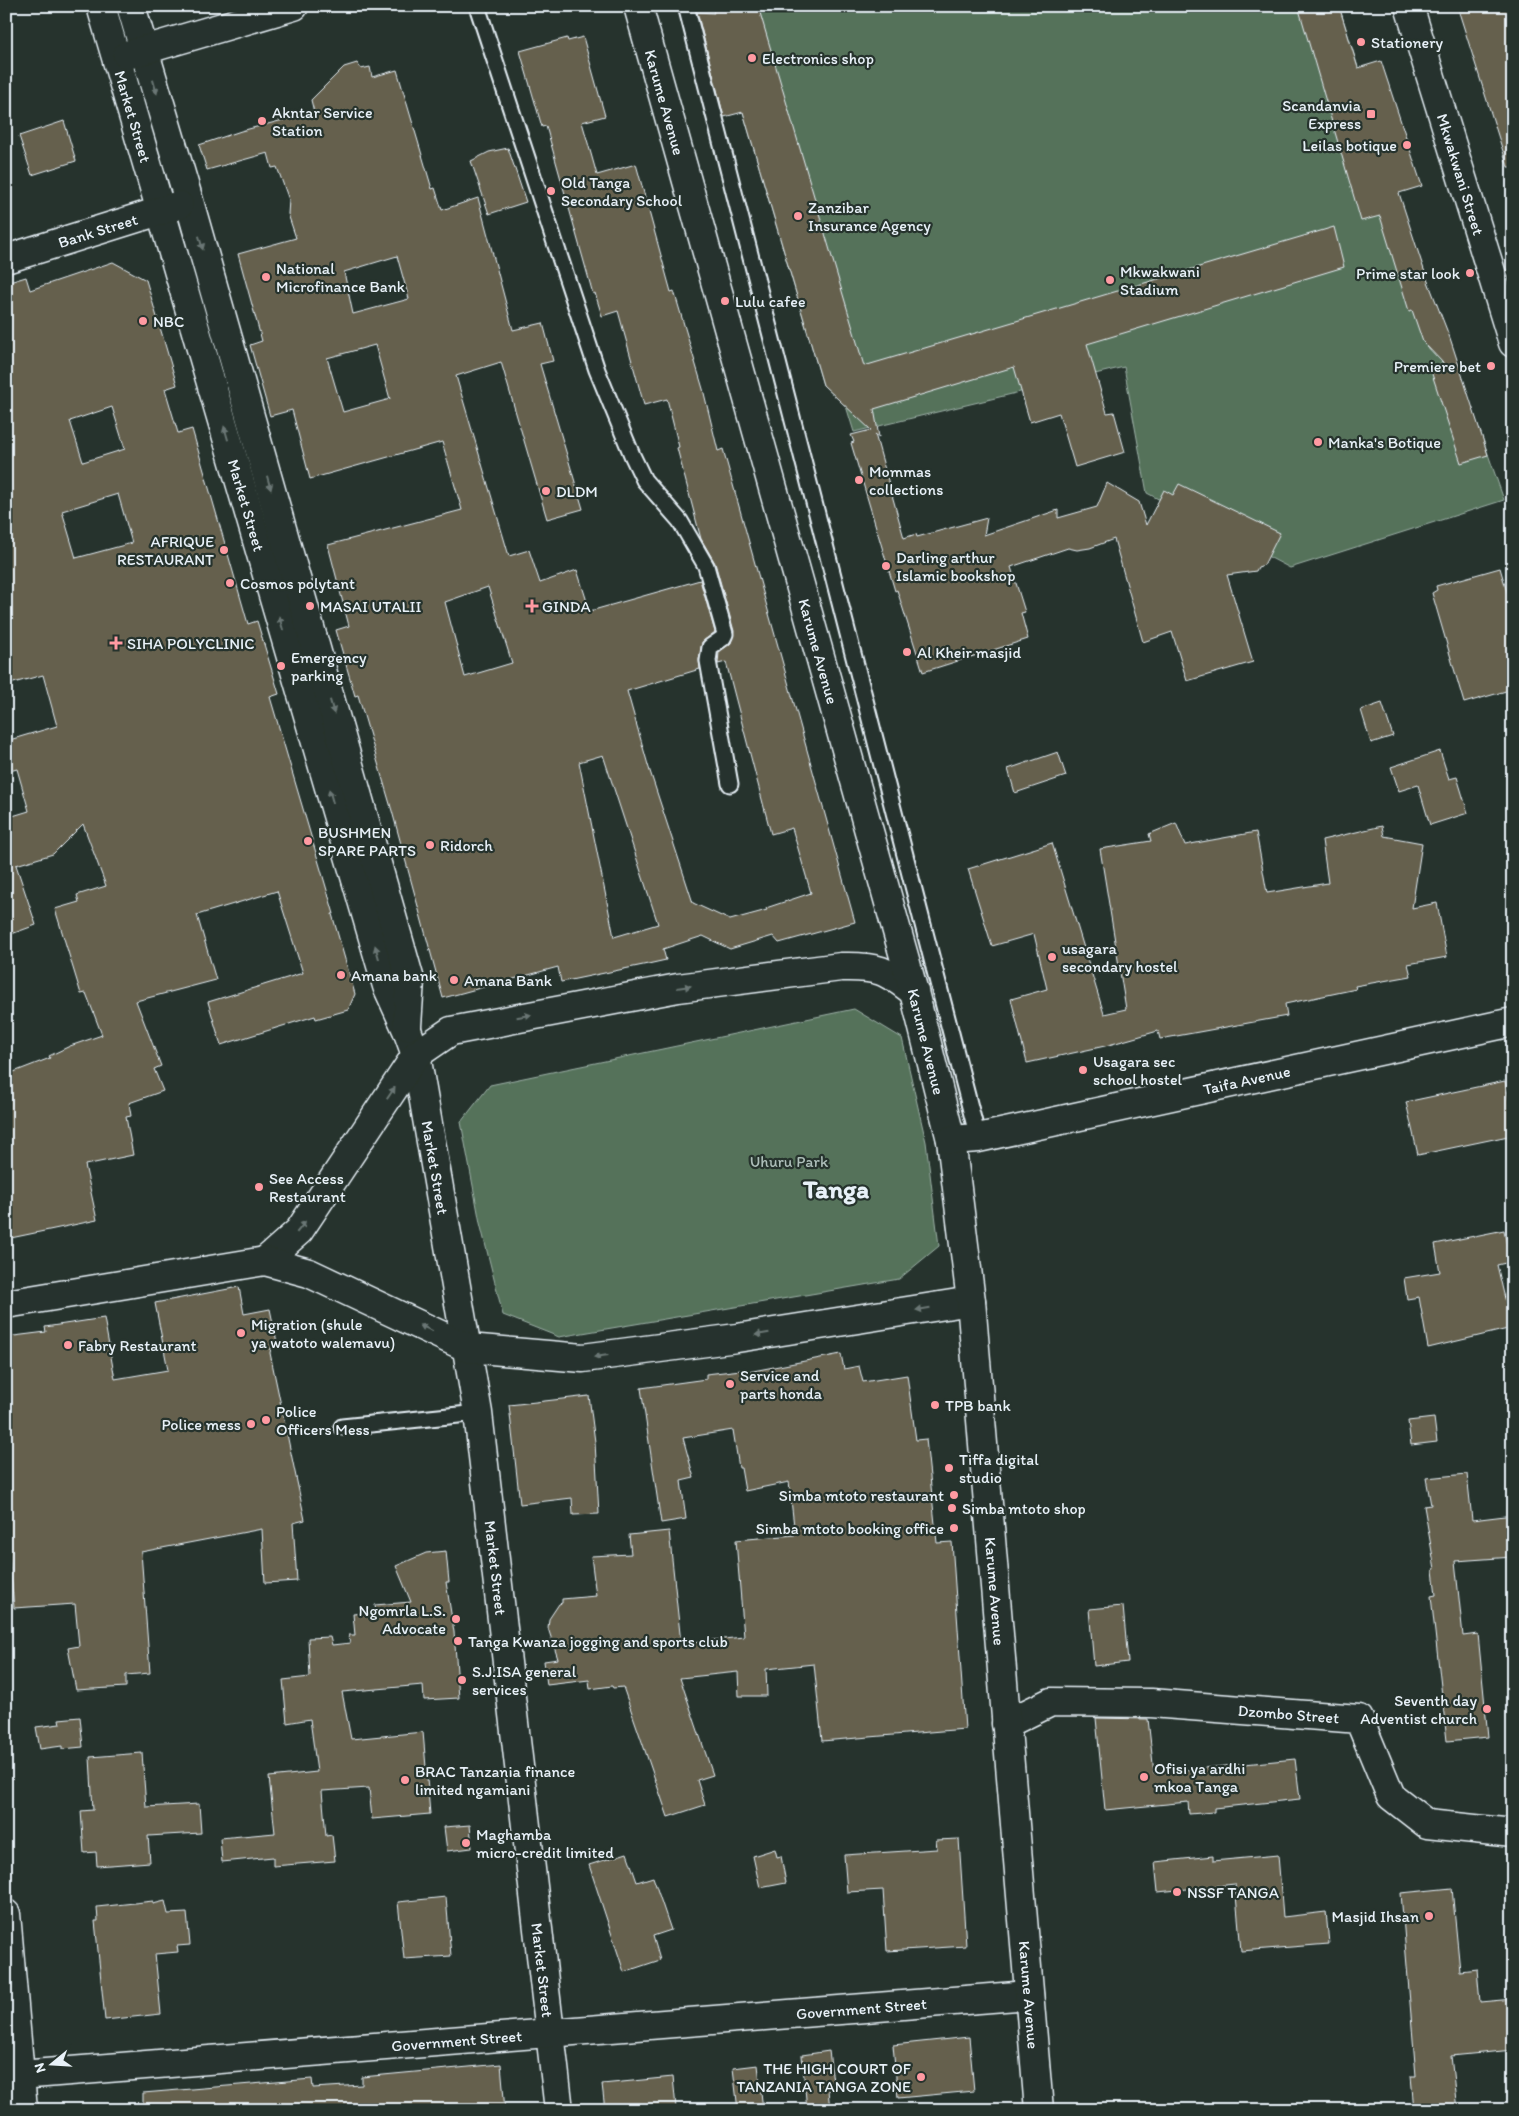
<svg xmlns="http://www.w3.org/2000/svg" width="1519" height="2116" font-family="Itim,sans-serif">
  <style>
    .green { fill: #55725a; stroke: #9eb2a9 }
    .building { fill: #65614e; stroke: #e8f1f8; fill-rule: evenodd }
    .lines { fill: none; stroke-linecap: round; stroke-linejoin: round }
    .lane-casing { stroke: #e8f1f8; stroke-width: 19 }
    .street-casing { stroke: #e8f1f8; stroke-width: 31 }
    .secondary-casing { stroke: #e8f1f8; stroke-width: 31 }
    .lane { stroke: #26332d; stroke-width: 15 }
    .street { stroke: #26332d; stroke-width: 28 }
    .secondary { stroke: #26332d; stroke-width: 28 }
    .oneway { fill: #6a7674 }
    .poi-dot { fill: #ff9aa2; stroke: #26332d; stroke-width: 2 }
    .labels { text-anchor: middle; stroke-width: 4.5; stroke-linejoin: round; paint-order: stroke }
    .poi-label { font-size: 16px; fill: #e8f1f8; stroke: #26332d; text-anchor: start }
    .street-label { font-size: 16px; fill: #e8f1f8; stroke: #26332d }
    .park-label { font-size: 16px; fill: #adbeb9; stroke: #26332d }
    .town-label { font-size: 26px; font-weight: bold; fill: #e8f1f8; stroke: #26332d }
  </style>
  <rect width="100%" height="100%" fill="#26332d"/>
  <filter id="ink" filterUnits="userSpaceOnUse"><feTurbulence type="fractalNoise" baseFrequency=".02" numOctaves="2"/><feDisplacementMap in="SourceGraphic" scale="10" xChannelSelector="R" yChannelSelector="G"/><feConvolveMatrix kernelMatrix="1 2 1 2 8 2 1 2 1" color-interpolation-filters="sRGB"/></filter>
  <g filter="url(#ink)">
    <path class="green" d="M712,6H1339L1397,193L1504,500L1290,568L1147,493L1124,367L854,432L846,406L823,385Z
      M854,1009L902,1038L926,1142L939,1246L899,1279L559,1337L503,1315L480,1223L461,1122L490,1085Z"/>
    <path class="building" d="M712,6H758L864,366L1334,227L1344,267L1087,344L1107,413L1114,412L1125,452L1075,467L1059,413L1030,422L1014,367L874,409L879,437L875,434L904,538L916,534L917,537L987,518L984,535L1058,510V518L1097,507L1107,483L1139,502L1146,525L1164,490L1173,495L1179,484L1280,533L1264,565L1258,567L1256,571L1227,575L1253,662L1187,681L1172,632L1143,642L1114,539L1090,548L1077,550L1068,548L1011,567L1025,612L1021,613L1028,639L923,672L897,590L895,591L851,443L854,442L851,435L871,430L823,385L743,112L724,117L697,12L714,13Z
      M1298,6H1339L1358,68L1381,61L1422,186L1399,193L1427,279L1450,338L1488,455L1461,463L1430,368L1444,364L1423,342L1412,310L1409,311L1380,216L1361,221Z
      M1457,6H1508L1513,20V167H1508Z
      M583,37L605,116L582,122L597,175L636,164L671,292L674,291L703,389L718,451L723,449L855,922L779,943L773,936L730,949L703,936L663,949L666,960L648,964L561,982L558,967L443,998L392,811L358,695L355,696L336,630L349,626L328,545L462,510L442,442L310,479L292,410L270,416L250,345L262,341L238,254L296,238L288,214L289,200L277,167L272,168L268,153L207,170L199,145L241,131L314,112L311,100L344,67L357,63L361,69L370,67L372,77L397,70L432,189L435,188L442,210L478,198L513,330L543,323L553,361L540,364L583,509L547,519L501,362L456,376L509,556L529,550L540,583L577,570L590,611L700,580L715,632L702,642L699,660L700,669L627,691L648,765L693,903L730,920L767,910L766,908L811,893L792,828L771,834L726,662L718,664L719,652L731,643L734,631L715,563L701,539L677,448L679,447L667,399L644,405L618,311L602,316L595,293L593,294L546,126L542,127L520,51L567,38L568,41ZM397,256L409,299L353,314L344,272ZM375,345L390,399L343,412L327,358ZM488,587L512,663L465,677L445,602ZM603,755L658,924L614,937L579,762Z
      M64,121L76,161L32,175L19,136Z
      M508,148L526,202L489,214L471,161L489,152Z
      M113,262L146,280L177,385L165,389L178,433L192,429L248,624L257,621L279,694L270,697L334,914H332L355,994L348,1010L316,1019L315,1016L221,1045L208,1002L303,973L277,891L197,915L216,980L136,1001L161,1066L154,1069L163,1091L129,1103L131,1116L126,1117L133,1155L85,1165L97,1220L6,1239V1075L50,1058L49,1056L70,1046L102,1035L86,993L81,994L55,909L79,902L77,895L106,886L83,824L53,854L16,865L36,925L6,936V818L29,811L17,769L6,772V741L57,726L43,675L6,685V283L26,277L30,290ZM112,407L125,449L83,462L70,421ZM118,494L132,543L76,558L62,511Z
      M1500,568L1513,612V689L1464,703L1432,593L1437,590L1436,586Z
      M1382,703L1393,736L1371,743L1361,710Z
      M1440,751L1449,779L1457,777L1468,813L1430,825L1418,785L1399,791L1391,767Z
      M1058,752L1066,776L1015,793L1008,769Z
      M1176,823L1185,845L1256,832L1267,893L1328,883L1322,840L1382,826L1384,836L1422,843L1412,908L1437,903L1447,957L1408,964L1411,976L1355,986L1356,989L1285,1004L1287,1016L1160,1039L1158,1031L1105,1046L1027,1063L1011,999L1047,989L1034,934L992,946L968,869L1052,843L1104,1014L1126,1009L1100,849L1151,841L1149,834Z
      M1505,1081L1513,1117V1135L1418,1155L1406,1102Z
      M1504,1230L1510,1262L1497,1265L1512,1328L1428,1348L1419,1297L1407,1299L1404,1278L1440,1272L1435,1244Z
      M239,1287L244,1314L270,1309L278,1347L271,1348L270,1353L305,1520L293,1523L297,1581L265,1583L262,1529L141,1552L150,1673L126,1675V1687L76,1690L68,1648L79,1646L75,1604L14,1608L6,1519V1337L46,1332L45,1327L104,1318L115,1379L168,1370L155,1303Z
      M841,1354L844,1369L859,1366L863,1382L907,1375L916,1440L926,1439L937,1543L952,1542L965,1729L822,1741L814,1664L766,1669L767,1696H739L738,1672L680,1678L713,1775L697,1780L705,1805L668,1817L623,1687L613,1688L612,1686L590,1689L589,1680L547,1685L544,1661L558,1659L548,1628L549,1619L559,1604L562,1603V1599L596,1596L591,1556L631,1554L629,1535L669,1531L681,1643L744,1637L736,1540L795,1535L789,1482L745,1491L741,1468H739L733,1430L683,1438L694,1478L681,1481L686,1519L661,1523L641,1388L706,1379V1374L741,1370L748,1372Z
      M589,1396L595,1442L599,1514L573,1515L572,1498L520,1504L509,1405Z
      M1434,1418L1437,1442L1411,1445L1408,1421Z
      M1467,1474L1472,1520L1513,1515V1557L1455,1561L1463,1636L1478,1634L1488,1737L1447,1741L1431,1596L1436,1595L1433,1570L1435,1569L1424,1506L1431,1505L1426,1478Z
      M446,1551L449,1582H446L454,1632L459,1698L424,1700L423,1685L342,1692L351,1739L423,1732L430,1814L372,1819L369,1788L322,1791L326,1836L332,1835L335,1861L273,1866V1857L222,1862L220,1838L275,1833L269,1777L317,1772L310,1719L287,1723L283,1680L310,1677L308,1638L330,1637L332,1645L350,1643L349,1635H355L353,1614L376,1612L375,1605L411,1602L396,1566L426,1553Z
      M1123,1606L1128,1662L1094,1666L1089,1609Z
      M80,1717L83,1747L62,1749V1746L40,1749L36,1727L60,1724L59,1719Z
      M1096,1718L1148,1719L1154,1773L1295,1759L1300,1799L1214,1808V1812L1189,1814L1188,1802L1105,1810Z
      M142,1753L146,1807L199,1804L201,1833L148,1836L150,1862L97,1866L96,1852L84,1853L81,1811L93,1810L90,1757Z
      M470,1825L472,1848L447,1851L444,1827Z
      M959,1839L966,1946L887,1951L883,1890L847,1892L844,1855L937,1849L936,1840Z
      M775,1849L777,1857L781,1856L786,1883L760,1888L753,1856Z
      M627,1853L637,1882L653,1877L671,1930L653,1936L660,1960L624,1972L589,1865Z
      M1278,1855L1283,1917L1326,1912L1329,1944L1241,1951L1235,1884L1158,1892L1155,1862L1213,1856V1861Z
      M1452,1888L1460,1971L1477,1969L1480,2002L1513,1999V2050L1451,2056L1457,2110H1414L1411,2076H1416L1401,1893Z
      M446,1897L451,1956L404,1959L398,1902Z
      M153,1901V1904L165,1901L168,1914L187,1913L190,1945L177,1946L178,1952L155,1954L161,2014L105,2020L95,1921H98L97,1907Z
      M969,2037L974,2091L898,2098L893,2045Z
      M829,2051L834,2089L828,2090L830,2110H807L802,2055Z
      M501,2064L505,2110H143V2093L312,2079L313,2088L362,2085V2077Z
      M758,2065L763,2110H738L733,2068Z
      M673,2077L676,2108L657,2110H605L602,2084Z"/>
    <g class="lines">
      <defs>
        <path id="lane" d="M477,6L597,370L632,455L644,480L680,521L706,566L725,634L723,638L710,647L708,661L730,784
          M686,6L978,1138
          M342,1427L478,1413"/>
        <g id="street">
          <path id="s1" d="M101,6L387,986L407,1030L416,1055L478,1413L559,2110"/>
          <path d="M131,6L189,201L410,980L407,1026"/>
          <path d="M127,55L294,6"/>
          <path id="s2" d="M6,259L179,205"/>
          <path d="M265,1261L299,1231L416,1055L451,1031L678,988L841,967C878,966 886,970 914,992"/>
          <path d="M6,1304L265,1261L309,1273L468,1348L583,1358L737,1338L971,1301"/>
          <path id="s3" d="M1006,1724L1051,1702L1151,1703L1359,1719L1391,1796L1427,1824L1513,1833"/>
          <path id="s4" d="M6,2074L20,2075L1029,1995"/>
        </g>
        <g id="secondary">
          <path id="s5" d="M638,6L914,992L951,1140L971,1301L1039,2110"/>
          <path id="s6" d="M1409,6L1513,343"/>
          <path id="s7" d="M951,1140L978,1138L1513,1022"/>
          <path d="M6,1914L23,2110"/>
        </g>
      </defs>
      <use href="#lane" class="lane-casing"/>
      <use href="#street" class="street-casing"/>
      <use href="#secondary" class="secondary-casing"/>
      <use href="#lane" class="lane"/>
      <use href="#street" class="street"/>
      <use href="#secondary" class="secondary"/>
    </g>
    <defs><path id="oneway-solid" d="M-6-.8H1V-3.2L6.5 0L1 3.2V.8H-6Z" transform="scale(1.25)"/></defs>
    <g class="oneway">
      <use href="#oneway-solid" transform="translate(155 87) rotate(74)"/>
      <use href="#oneway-solid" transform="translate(201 243) rotate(74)"/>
      <use href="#oneway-solid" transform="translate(226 433) rotate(-106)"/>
      <use href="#oneway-solid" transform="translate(269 483) rotate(74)"/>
      <use href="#oneway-solid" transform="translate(281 623) rotate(-106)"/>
      <use href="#oneway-solid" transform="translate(332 707) rotate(74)"/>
      <use href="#oneway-solid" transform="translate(331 796) rotate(-106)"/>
      <use href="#oneway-solid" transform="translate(377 952) rotate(-106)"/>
      <use href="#oneway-solid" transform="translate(684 987) rotate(-8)"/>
      <use href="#oneway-solid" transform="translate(524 1016) rotate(-10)"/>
      <use href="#oneway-solid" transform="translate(391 1093) rotate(-56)"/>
      <use href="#oneway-solid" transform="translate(301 1227) rotate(-52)"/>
      <use href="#oneway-solid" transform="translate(923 1309) rotate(171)"/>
      <use href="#oneway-solid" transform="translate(426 1328) rotate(-155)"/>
      <use href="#oneway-solid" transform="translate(762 1334) rotate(171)"/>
      <use href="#oneway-solid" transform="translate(601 1356) rotate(172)"/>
    </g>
  </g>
  <g class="poi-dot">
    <circle cx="1361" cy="42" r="5"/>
    <circle cx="752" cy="58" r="5"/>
    <rect x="1366" y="109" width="10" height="10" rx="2.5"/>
    <circle cx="262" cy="121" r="5"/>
    <circle cx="1407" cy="145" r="5"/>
    <circle cx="551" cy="191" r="5"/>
    <circle cx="798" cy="216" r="5"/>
    <circle cx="1470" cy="273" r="5"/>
    <circle cx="266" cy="277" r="5"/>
    <circle cx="1110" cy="280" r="5"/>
    <circle cx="725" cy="301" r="5"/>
    <circle cx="143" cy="321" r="5"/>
    <circle cx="1491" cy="366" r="5"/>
    <circle cx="1318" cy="442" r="5"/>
    <circle cx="859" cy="480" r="5"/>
    <circle cx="546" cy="491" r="5"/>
    <circle cx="224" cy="550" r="5"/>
    <circle cx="886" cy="566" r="5"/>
    <circle cx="230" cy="583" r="5"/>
    <circle cx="310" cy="606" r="5"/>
    <path d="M529.5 598.5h5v5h5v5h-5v5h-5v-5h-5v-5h5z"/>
    <path d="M113.5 635.5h5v5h5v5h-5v5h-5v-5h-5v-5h5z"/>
    <circle cx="907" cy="652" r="5"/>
    <circle cx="281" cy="666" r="5"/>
    <circle cx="308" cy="841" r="5"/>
    <circle cx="430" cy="845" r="5"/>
    <circle cx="1052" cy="957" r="5"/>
    <circle cx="341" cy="975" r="5"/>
    <circle cx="454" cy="980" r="5"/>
    <circle cx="1083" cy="1070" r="5"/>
    <circle cx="259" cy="1187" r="5"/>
    <circle cx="241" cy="1333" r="5"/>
    <circle cx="68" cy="1345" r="5"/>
    <circle cx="730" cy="1384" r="5"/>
    <circle cx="935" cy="1405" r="5"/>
    <circle cx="266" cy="1420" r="5"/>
    <circle cx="251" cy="1424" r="5"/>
    <circle cx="949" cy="1468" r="5"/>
    <circle cx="954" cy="1495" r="5"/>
    <circle cx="952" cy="1508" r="5"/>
    <circle cx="954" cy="1528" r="5"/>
    <circle cx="456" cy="1619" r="5"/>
    <circle cx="458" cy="1641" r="5"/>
    <circle cx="462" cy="1680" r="5"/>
    <circle cx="1487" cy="1709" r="5"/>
    <circle cx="1144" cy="1777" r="5"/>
    <circle cx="405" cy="1780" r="5"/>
    <circle cx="466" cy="1843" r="5"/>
    <circle cx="1177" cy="1892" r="5"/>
    <circle cx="1429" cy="1916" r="5"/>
    <circle cx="921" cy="2077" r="5"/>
  </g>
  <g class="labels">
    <g class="poi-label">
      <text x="1371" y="48">Stationery</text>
      <text x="762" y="64">Electronics shop</text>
      <text x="1361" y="111" text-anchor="end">Scandanvia<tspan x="1361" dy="18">Express</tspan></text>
      <text x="272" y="118">Akntar Service<tspan x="272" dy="18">Station</tspan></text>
      <text x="1397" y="151" text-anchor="end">Leilas botique</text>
      <text x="561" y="188">Old Tanga<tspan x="561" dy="18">Secondary School</tspan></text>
      <text x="808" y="213">Zanzibar<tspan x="808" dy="18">Insurance Agency</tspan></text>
      <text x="276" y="274">National<tspan x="276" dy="18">Microfinance Bank</tspan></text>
      <text x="1120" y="277">Mkwakwani<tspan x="1120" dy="18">Stadium</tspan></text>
      <text x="1460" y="279" text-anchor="end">Prime star look</text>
      <text x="735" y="307">Lulu cafee</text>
      <text x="153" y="327">NBC</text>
      <text x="1481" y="372" text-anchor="end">Premiere bet</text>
      <text x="1328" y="448">Manka's Botique</text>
      <text x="869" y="477">Mommas<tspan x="869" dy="18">collections</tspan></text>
      <text x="556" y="497">DLDM</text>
      <text x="214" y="547" text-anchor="end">AFRIQUE<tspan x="214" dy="18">RESTAURANT</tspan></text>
      <text x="896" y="563">Darling arthur<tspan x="896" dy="18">Islamic bookshop</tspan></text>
      <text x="240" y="589">Cosmos polytant</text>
      <text x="320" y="612">MASAI UTALII</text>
      <text x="542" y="612">GINDA</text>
      <text x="127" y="649">SIHA POLYCLINIC</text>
      <text x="917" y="658">Al Kheir masjid</text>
      <text x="291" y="663">Emergency<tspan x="291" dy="18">parking</tspan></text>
      <text x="318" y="838">BUSHMEN<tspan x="318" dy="18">SPARE PARTS</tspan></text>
      <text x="440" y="851">Ridorch</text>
      <text x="1062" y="954">usagara<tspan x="1062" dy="18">secondary hostel</tspan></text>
      <text x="351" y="981">Amana bank</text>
      <text x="464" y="986">Amana Bank</text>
      <text x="1093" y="1067">Usagara sec<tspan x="1093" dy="18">school hostel</tspan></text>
      <text x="269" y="1184">See Access<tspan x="269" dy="18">Restaurant</tspan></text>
      <text x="251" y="1330">Migration (shule<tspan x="251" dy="18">ya watoto walemavu)</tspan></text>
      <text x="78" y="1351">Fabry Restaurant</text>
      <text x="740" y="1381">Service and<tspan x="740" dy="18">parts honda</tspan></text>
      <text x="945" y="1411">TPB bank</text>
      <text x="276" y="1417">Police<tspan x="276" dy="18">Officers Mess</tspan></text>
      <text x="241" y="1430" text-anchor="end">Police mess</text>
      <text x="959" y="1465">Tiffa digital<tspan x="959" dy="18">studio</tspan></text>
      <text x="944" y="1501" text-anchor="end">Simba mtoto restaurant</text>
      <text x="962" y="1514">Simba mtoto shop</text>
      <text x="944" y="1534" text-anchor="end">Simba mtoto booking office</text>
      <text x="446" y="1616" text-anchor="end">Ngomrla L.S.<tspan x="446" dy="18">Advocate</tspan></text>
      <text x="468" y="1647">Tanga Kwanza jogging and sports club</text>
      <text x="472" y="1677">S.J.ISA general<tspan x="472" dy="18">services</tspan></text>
      <text x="1477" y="1706" text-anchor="end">Seventh day<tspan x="1477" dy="18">Adventist church</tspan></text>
      <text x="1154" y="1774">Ofisi ya ardhi<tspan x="1154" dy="18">mkoa Tanga</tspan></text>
      <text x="415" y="1777">BRAC Tanzania finance<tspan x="415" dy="18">limited ngamiani</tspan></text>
      <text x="476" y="1840">Maghamba<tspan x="476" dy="18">micro-credit limited</tspan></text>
      <text x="1187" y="1898">NSSF TANGA</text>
      <text x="1419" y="1922" text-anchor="end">Masjid Ihsan</text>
      <text x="911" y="2074" text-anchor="end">THE HIGH COURT OF<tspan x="911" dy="18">TANZANIA TANGA ZONE</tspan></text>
    </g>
    <g class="street-label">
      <text dy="6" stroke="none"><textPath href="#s5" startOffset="100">Karume Avenue</textPath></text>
      <text dy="6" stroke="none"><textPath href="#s1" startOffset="115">Market Street</textPath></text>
      <text dy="6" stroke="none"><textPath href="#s6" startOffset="176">Mkwakwani Street</textPath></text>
      <text dy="6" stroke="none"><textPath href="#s2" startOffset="96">Bank Street</textPath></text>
      <text dy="6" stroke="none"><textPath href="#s1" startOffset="520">Market Street</textPath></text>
      <text dy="6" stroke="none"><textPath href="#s5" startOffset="670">Karume Avenue</textPath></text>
      <text dy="6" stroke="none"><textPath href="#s5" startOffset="1075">Karume Avenue</textPath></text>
      <text dy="6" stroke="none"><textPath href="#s7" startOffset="302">Taifa Avenue</textPath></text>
      <text dy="6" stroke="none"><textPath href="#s1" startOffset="1210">Market Street</textPath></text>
      <text dy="6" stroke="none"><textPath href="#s1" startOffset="1615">Market Street</textPath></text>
      <text dy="6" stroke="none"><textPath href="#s5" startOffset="1630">Karume Avenue</textPath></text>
      <text dy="6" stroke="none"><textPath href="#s3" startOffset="288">Dzombo Street</textPath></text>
      <text dy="6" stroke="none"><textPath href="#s1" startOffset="2020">Market Street</textPath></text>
      <text dy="6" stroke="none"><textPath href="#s5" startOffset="2035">Karume Avenue</textPath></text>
      <text dy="6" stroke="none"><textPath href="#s4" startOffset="858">Government Street</textPath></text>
      <text dy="6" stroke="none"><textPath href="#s4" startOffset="452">Government Street</textPath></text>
    </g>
    <g class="park-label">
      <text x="789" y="1167">Uhuru Park</text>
    </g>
    <g class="town-label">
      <text x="836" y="1198">Tanga</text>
    </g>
  </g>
  <rect width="1519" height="2116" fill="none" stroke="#26332d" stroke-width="25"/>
  <rect x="12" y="12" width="1494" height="2091" fill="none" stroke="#e8f1f8" stroke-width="2" filter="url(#ink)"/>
  <g transform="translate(52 2064) rotate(252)" stroke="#26332d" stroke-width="4" paint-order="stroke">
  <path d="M0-4L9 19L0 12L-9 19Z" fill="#e8f1f8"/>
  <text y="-8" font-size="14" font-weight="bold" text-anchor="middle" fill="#e8f1f8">N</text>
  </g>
</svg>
